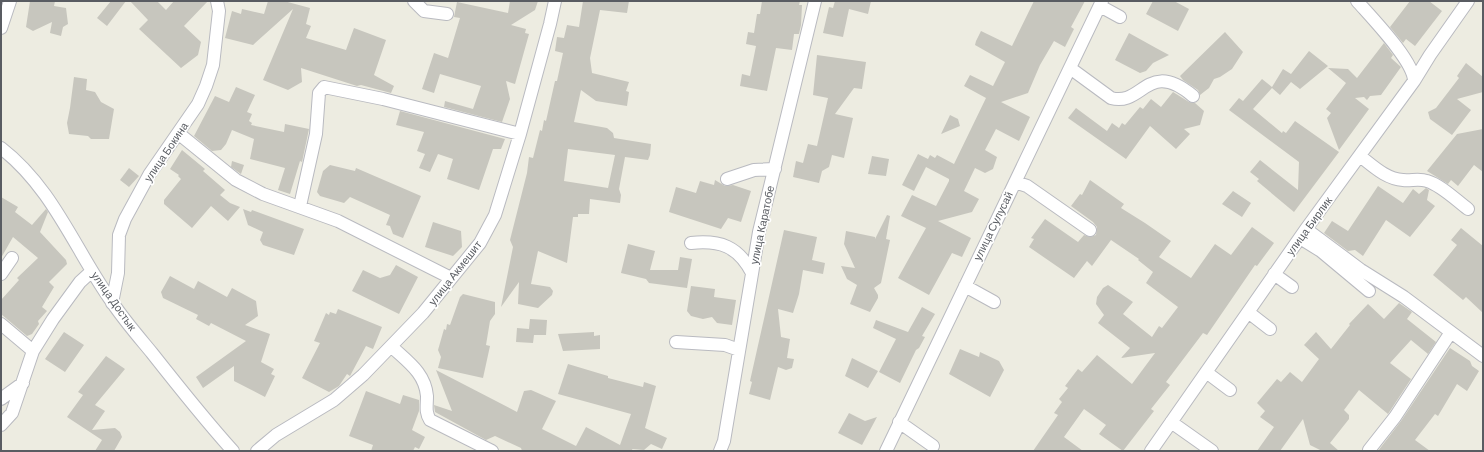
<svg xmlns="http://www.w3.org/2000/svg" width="1484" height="452" font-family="Barlow,sans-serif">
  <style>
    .building { fill: #c7c6be; fill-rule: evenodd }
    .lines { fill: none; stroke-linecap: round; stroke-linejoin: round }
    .street-casing { stroke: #b9bac0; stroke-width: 14 }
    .street { stroke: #fff; stroke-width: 12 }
    .labels { text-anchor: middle; stroke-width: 3.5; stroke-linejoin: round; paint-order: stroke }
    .street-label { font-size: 11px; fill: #595c62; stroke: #fff }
  </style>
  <rect width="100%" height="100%" fill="#edece1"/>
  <path class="building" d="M30,1H55L54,6L66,8L68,24L63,27L61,36L50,33L52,22L33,31L26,27Z
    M111,1H126L107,26L97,18Z
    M130,1H157L166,10L174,1H208L184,26L201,42L198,55L181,68L139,29L148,20Z
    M268,1H284L310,8L306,24L311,26L306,38L346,50L354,28L386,40L374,75L394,86L391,93L361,85L357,86L301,68L302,82L288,90L263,80L293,9L253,45L225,38L232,11L241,14L242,9L264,14Z
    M510,1H538L535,10L511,25L526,29L525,33L529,34L515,84L506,81L510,99L502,122L444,107L445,101L473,109L481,86L440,74L434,93L422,89L434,53L448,58L460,18L454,17L457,2L508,13Z
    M583,1H629L627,13L600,10L590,58L592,73L629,82L626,91L629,92L627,106L596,101L581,90L574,122L607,128L613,133L614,138L651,144L650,155L648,160L625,157L619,189L621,195L620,203L590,199L589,214H578V217H573L567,263L538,251L531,284L550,287L553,291L552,295L538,308L518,304L519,282L501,307L513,247L510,240L527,173L529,157L533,158L540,130L542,131L544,120L546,121L555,81H557L563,53L555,51L557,37L564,38L567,25L579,27ZM568,149L615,155L608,188L564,181Z
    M762,1H800L799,5H802L801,25L799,34H794L792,50L776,48L767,91L740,86L742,74L750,76L756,46L746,44L748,32L754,33L757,14H760Z
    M835,1H871L868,14L849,9L843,37L823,33L829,7L833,8Z
    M1034,1H1085L1071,27L1074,29L1065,47L1054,41L1040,65L1028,93L1001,102L1030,117L1019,141L996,129L985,150L997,157L993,169L985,173L975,168L964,191L979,199L972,212L938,221L971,238L962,257L952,253L929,295L898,278L926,228L901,216L912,195L936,206L949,181V179L926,167L914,191L902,185L918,154L928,159L930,155L935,158L937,155L954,164L986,98L964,86L970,75L993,86L1005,62L975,45L976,41L981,31L1012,46Z
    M1153,1H1174L1189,9L1178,31L1146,14Z
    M1410,1H1429L1442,11L1415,46L1406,39L1403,43L1390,27Z
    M1225,32L1243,52L1232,69L1220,77L1214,79L1209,88L1200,95L1198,90L1183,80L1180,76Z
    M1129,33L1156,48L1169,55L1153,63L1146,71L1140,73L1115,60Z
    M1384,43L1393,55L1391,58L1401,67L1381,95L1370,96L1367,100L1364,97L1355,98L1369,109L1339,150L1327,118L1331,113L1326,109L1346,83L1328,68L1348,69L1357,78Z
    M1309,51L1328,66L1300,89L1291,82L1280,95L1272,88L1253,109L1282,133L1283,131L1286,133L1295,121L1339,152L1294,212L1257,181L1259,179L1250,172L1260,160L1298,190L1299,162L1229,110L1239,98L1243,101L1262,79L1272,87L1283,69L1291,74Z
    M817,55L866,62L862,89L854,88L835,114L853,118L844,158L832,155L829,167L822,171L819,183L793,177L796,161L803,163L808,144L817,146L828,98L813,95Z
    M1466,63L1483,77V92L1457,99L1471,110L1452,135L1430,119L1428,112L1436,108L1459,78L1457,76Z
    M74,77L87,79L86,90L95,92L101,102L114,109L109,139H91L88,136L69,134L67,123L70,108Z
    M236,87L255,95L247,112L252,114L249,121L252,123L251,125L284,132L285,124L309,129L302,162L300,161L290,194L278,190L285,168L250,159L254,139L232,130L226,144L221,150L212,151L194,136L215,96L229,102Z
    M1173,92L1189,102L1195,103L1204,111L1200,125L1184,129L1190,134L1176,149L1150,126L1126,159L1068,118L1076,108L1107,131L1112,123L1119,128L1122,123L1125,125L1140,107L1143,109L1151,99L1161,107Z
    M400,111L505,139L501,149H493L479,190L447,179L453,159L438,154L430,172L419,168L425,154L417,151L424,132L396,125Z
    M950,115L958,119L960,126L941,134Z
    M1483,129V172L1474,165L1458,186L1451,180L1448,184L1427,171L1457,134Z
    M182,150L205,169L203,171L225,190L220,195L230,203L240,207L228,221L211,206L192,228L164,204V200L181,179L178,176L179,175L170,169Z
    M872,156L889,159L886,176L868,174Z
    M232,161L244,165L241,174L231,167Z
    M330,165L355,171L356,168L421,196L403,238L393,234L390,226L386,225L390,215L350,197L344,203L320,196L317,192L323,171Z
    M129,168L139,176L129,187L120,180Z
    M715,180L725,186L733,185L751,191L741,222L728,218L721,229L669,212L676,187L696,193L700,181L714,185Z
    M1090,180L1124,204L1121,208L1145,223L1171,241L1159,257L1191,278L1215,244L1231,255L1252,227L1274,243L1257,266L1255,265L1207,335L1203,333L1166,382L1170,385L1151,409L1154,411L1123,451L1099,434L1106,425L1084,409L1064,437L1083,451H1033L1058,415L1054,413L1062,402L1059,399L1068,388L1065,386L1078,369L1082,372L1097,355L1132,384L1155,353L1121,358L1130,348L1098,323L1104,315L1096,304L1097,297L1103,288L1108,285L1133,302L1123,314L1152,337L1159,326L1162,328L1178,307L1146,283L1153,272L1138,260L1139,259L1111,240L1092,266L1087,261L1074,278L1029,247L1034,239L1031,238L1045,219L1078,242L1084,235L1090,237L1096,235L1097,227L1093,222L1071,206L1080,194L1082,195Z
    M1378,186L1403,203L1413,189L1419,194L1426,188L1429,190L1427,200L1435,206L1410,237L1386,220L1363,256L1355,250L1348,251L1324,233L1332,221L1348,231Z
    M1233,191L1251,203L1242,217L1222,204Z
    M1,197L18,207L15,212L32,225L46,209L48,212L40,232L66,260L67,264L49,282L54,287L42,307L47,311L38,321L39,324L32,334L27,336L1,314V300L19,280L17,278L38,258L13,237L1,258Z
    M243,209L251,212L252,210L304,229L294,255L263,245L260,240L263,232L248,225Z
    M887,215L890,216L886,239L890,240L881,283L874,288L878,295V298L870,312L850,304L857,285L847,279L841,266L855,268L844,244L846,231L875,237V239Z
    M433,222L461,231L462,247L453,256L425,247Z
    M1461,228L1483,246V313L1466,297L1463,300L1433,275L1457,245L1451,240Z
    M784,230L817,237L812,260L825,263L823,274L803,270L799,294L793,313L778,309L781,337L790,339L787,358L794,359L792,368L786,370L778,367L770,400L749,394L752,382L750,381Z
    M628,244L655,251L650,270H678L680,257L692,259L687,288L649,283L646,279L621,273Z
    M396,265L418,277L399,314L352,291L363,270L380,278L390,275Z
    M170,276L194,289L198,281L227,297L232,288L256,301L258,316L245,325L270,334L261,362L274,369L271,374L275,376L265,397L234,381V366L203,388L196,377L246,341L211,323L209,326L196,319L198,315L163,298L161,292Z
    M691,286L715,289L714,297L736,300L732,325L717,323L712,317L703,319L691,316L687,311Z
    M463,294L495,302V314L490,321L486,345L490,346L483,378L438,368L441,357L438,350L444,329L446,330L447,324L450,325L460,297Z
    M1399,303L1412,312L1407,319L1436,342L1428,354L1411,340L1390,363L1411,379L1388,414L1359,390L1344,410L1349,415V419L1330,443L1339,451H1322L1310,445L1303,419L1280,451H1257L1274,427L1260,417L1265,411L1257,403L1277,379L1281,382L1290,372L1302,382L1319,359L1304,345L1316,332L1331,349L1350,325L1349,324L1368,304L1384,319Z
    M922,307L935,314L922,336L925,337L919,348L916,350L900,383L879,372L896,339L873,328L876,320L908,332Z
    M338,309L382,327L373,349L366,346L350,376L347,374L339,386L329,392L302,378L320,343L314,341L326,313L329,315L330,312L336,314Z
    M530,319L547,320L546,335H534L533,343L516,342L517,328L529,329Z
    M64,332L84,345L65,372L45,359Z
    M594,332V336L600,335V349L563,351L558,334Z
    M1450,348L1470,361L1472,366L1479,371L1467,391L1457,384L1438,416L1435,414L1415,440L1430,451H1378L1401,421Z
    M960,349L979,357L980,352L999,361L1004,370L990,397L949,374Z
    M106,356L125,369L95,405L105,411L92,430L115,428L120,432L122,437L114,451H95L102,440L67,417L83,395L78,392Z
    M852,358L878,371L868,388L845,376Z
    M568,364L608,376V378L643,387L644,382L656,386L645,428L667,438L662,449L651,444L644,450L632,449L633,451H522L521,448L495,436L486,440L435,412L434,405L452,411L436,370L517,412L524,391L531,390L556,401L542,429L576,446L586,427L620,445L631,414L558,394Z
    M366,391L400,404L403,395L419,400V411L412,430L425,437L419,449L415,447L413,451H371L373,445L349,436Z
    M849,413L865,421L877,417L862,445L838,433Z"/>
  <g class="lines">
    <defs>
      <path id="street" d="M414,1L424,11L447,14
        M1357,1C1371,17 1414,61 1414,81
        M1100,6L1120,17
        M1,28L10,1
        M1070,68L1111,98C1143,107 1147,58 1193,96
        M178,133L236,180L263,194L338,221L451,278
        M1,148C53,188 75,250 112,302C124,320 138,336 152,353C178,386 204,419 233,451
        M1360,156C1373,166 1386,179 1403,180C1411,181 1419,178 1427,181C1441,185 1456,200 1468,209
        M727,179L754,170L775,169
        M1015,182L1027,186L1090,230
        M300,206L316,134L319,93L324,87L383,99L520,134
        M1306,229L1361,270L1404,297L1483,356
        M1300,238L1321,251L1369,291
        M691,243C720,240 738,246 752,273
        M1,274L12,258
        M1274,274L1292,287
        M965,286L994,302
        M112,303L118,273L119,235L125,219L149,175L198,104L206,86L213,65L219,11L217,1
        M1248,312L1270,329
        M1,324L33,351
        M676,342L725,345L739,350
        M392,347C408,362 425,373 427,396C427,406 425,412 430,420L492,451
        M1206,372L1230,390
        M1,399L23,383
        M899,422L933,446
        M1171,422L1212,451
        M1,425L12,413L33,351L53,319L80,282L92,271
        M1369,450L1395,417L1451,332
        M257,451L276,435L334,400L363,375L423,313L480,243L495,215L520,134L550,24L555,1
        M720,451L724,441L759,232L815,1
        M886,451L1102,1
        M1151,451L1306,229L1414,81L1430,55L1468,1"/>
    </defs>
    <use href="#street" class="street-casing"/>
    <use href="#street" class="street"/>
  </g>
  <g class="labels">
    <g class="street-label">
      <text transform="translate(166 152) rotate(-56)" y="4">улица Бокина</text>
      <text transform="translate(762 225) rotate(-78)" y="4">улица Каратобе</text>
      <text transform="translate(993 226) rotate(-64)" y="4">улица Сулусай</text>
      <text transform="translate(1309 226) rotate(-54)" y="4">улица Бирлик</text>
      <text transform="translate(455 273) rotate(-52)" y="4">улица Акмешит</text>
      <text transform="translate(114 301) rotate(55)" y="4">улица Достык</text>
    </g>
  </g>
  <rect width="1484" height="452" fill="none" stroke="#595c62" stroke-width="4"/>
</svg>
